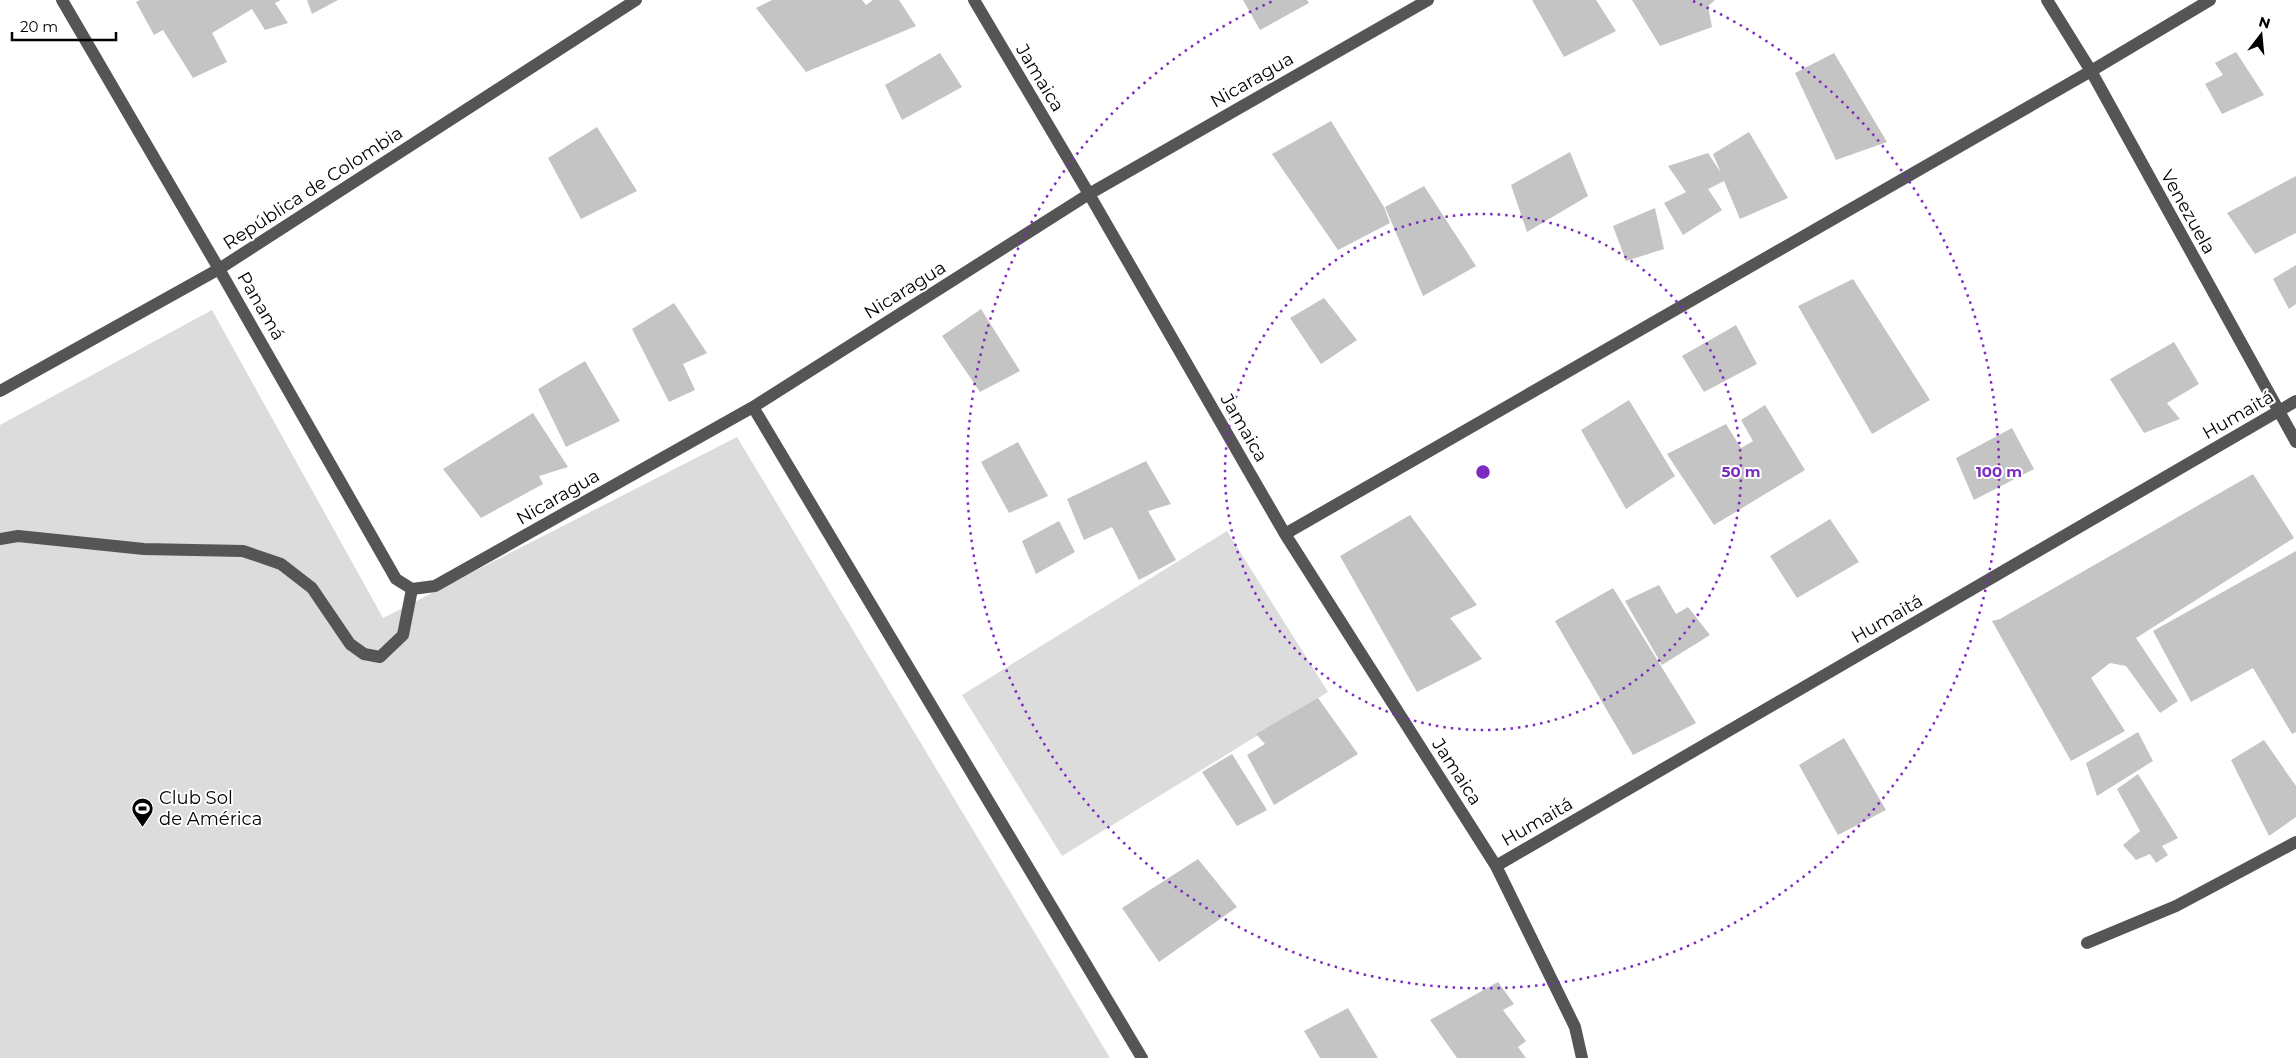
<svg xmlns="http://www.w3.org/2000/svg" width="2296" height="1058" font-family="Montserrat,sans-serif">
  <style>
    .green { fill: #dcdcdc }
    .building { fill: #c4c4c4 }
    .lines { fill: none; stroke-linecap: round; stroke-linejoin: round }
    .minor { stroke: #555; stroke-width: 12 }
    .ring { fill: none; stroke: #7b2cbf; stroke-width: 2.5; stroke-dasharray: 2.5 5 }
    .labels { text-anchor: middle; stroke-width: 4; stroke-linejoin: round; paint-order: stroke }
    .street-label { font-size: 18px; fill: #000; stroke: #fff }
    .poi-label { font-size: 18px; fill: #000; stroke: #fff; text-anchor: start }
    .centre { fill: #7b2cbf; stroke: #fff; stroke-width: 2.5 }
    .ring-label { font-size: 15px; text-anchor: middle; font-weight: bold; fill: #7b2cbf; stroke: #fff; stroke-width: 4; stroke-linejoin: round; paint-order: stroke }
  </style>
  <rect width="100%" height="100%" fill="#fff"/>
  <path class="green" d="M212,310L383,618L737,437L1110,1058H0V425Z
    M1227,531L1328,692L1062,856L962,695Z"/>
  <path class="building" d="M140,0H281L275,3L288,23L265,30L252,9L212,33L227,62L193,78L163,30L154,35L136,2Z
    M307,0H338L312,14Z
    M772,0H862L866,5L873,0H899L916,26L806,72L756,8Z
    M1243,0H1307L1309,3L1260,30Z
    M1532,0H1596L1616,31L1564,57Z
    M1632,0H1715L1708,6L1712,27L1660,46Z
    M2236,52L2264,95L2222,114L2205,84L2223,75L2215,63Z
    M940,53L962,87L902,120L885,85Z
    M1834,53L1887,142L1836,160L1795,73Z
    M1331,121L1384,207L1390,223L1338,250L1272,154Z
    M597,127L637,191L581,219L548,158Z
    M1749,132L1788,198L1740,219L1724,181L1708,189L1722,210L1683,235L1664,203L1686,192L1668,166L1708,153L1721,173L1713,154Z
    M1570,152L1588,196L1527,232L1511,185Z
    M2296,176V233L2255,254L2227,213Z
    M1424,186L1476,266L1423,296L1385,207Z
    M1655,208L1664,249L1626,261L1613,226Z
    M2296,265V304L2289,309L2273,279Z
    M1853,279L1930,400L1872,434L1798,306Z
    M1324,298L1357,340L1321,364L1290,318Z
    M674,303L707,353L683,364L695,390L669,402L632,329Z
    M981,309L1020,371L980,392L942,336Z
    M1736,325L1757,364L1704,392L1682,356Z
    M2174,342L2199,384L2167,403L2180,419L2144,433L2110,379Z
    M585,361L620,421L566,447L538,389Z
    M1629,400L1675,476L1626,509L1581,430Z
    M1765,405L1805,470L1714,525L1667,454L1726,424L1741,448L1753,441L1741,420Z
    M533,413L568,467L539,476L543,484L481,518L443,469Z
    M2012,428L2034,469L1974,500L1956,458Z
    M1018,442L1048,496L1009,513L981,462Z
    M1146,461L1171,504L1148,511L1176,560L1139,580L1112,527L1084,540L1067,499Z
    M2253,474L2294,538L2136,638L2178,701L2160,713L2126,666L2110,663L2091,678L2125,731L2071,761L1992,621L2000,619Z
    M1410,515L1477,605L1450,618L1482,659L1417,692L1340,556Z
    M1830,519L1859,562L1797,598L1770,556Z
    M1059,521L1075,552L1036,574L1022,541Z
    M2296,551V732L2292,734L2253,668L2191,702L2153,631Z
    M1659,585L1676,614L1688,607L1710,635L1662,665L1625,601Z
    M1613,588L1696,723L1633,755L1555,621Z
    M1318,698L1358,754L1274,805L1247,755L1265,744L1256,734Z
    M2138,732L2153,761L2097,796L2086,763Z
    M1844,738L1886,810L1838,835L1799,765Z
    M2264,740L2296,786V817L2269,836L2231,760Z
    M1232,754L1267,810L1237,826L1202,772Z
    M2138,774L2178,838L2162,846L2168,855L2156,863L2150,854L2136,860L2123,845L2140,831L2117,789Z
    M1198,859L1237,907L1159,962L1122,908Z
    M1498,982L1514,1004L1503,1010L1526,1041L1518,1047L1526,1058H1457L1430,1020Z
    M1348,1008L1378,1058H1320L1304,1031Z"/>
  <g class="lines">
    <path class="minor" d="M62,0L219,269L396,579L412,589L435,586L753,407L1089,194L1428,0
      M974,0L1089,194L1285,534L1496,866L1575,1027L1582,1058
      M2047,0L2091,71L2296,442
      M0,391L219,269L636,0
      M753,407L1142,1058
      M1285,534L2091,71L2210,0
      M0,539L18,536L144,549L243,551L281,564L312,588L350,644L364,654L380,657L403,635L412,589
      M1496,866L2296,401
      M2087,943L2176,906L2296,842"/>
  </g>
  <g class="ring">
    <circle cx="1483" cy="472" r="258"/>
    <path d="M1693 1A516 516 0 1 1 1273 1"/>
  </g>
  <defs>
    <symbol id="stadium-pin" viewBox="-11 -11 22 30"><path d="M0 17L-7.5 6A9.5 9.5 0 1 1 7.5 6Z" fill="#000" stroke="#fff"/><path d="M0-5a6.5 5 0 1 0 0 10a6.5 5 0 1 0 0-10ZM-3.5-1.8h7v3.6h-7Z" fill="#fff"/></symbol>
  </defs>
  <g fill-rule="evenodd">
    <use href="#stadium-pin" x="130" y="796" width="25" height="34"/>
  </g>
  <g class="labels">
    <g class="street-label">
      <text transform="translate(1040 78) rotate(59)" y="6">Jamaica</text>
      <text transform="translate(1252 80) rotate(-30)" y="6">Nicaragua</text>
      <text transform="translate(313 188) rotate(-33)" y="6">República de Colombia</text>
      <text transform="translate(2188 212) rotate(61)" y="6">Venezuela</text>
      <text transform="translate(905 290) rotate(-32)" y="6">Nicaragua</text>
      <text transform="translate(261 306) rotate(60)" y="6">Panamá</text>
      <text transform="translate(2238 415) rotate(-30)" y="6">Humaitá</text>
      <text transform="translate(1244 428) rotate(60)" y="6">Jamaica</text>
      <text transform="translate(558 497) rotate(-30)" y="6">Nicaragua</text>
      <text transform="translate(1887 619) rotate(-30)" y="6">Humaitá</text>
      <text transform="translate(1457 772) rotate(57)" y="6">Jamaica</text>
      <text transform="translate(1537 822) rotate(-30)" y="6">Humaitá</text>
    </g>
    <g class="poi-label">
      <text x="159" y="804">Club Sol<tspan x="159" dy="21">de América</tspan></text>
    </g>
  </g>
  <circle cx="1483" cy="472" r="8" class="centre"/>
  <g class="ring-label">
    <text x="1741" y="477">50 m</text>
    <text x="1999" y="477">100 m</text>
  </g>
  <g transform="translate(2261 35) rotate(16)" stroke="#ffffff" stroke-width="4" paint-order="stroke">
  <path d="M0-4L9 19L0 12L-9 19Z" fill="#000000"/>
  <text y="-8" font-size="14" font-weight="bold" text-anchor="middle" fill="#000000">N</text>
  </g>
  <path d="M12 32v8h104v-8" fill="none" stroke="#000000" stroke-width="2.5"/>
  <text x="20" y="32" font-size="15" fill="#000000" stroke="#ffffff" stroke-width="4" paint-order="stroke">20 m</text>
</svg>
